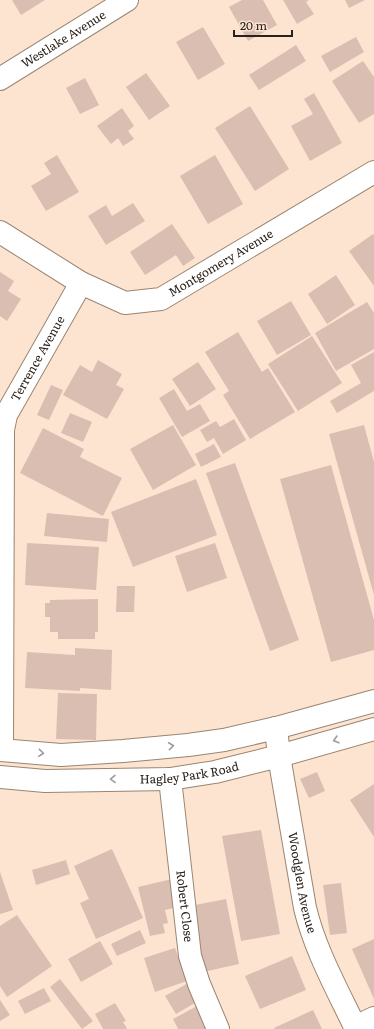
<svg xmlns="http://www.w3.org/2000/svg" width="374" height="1029" font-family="Literata,serif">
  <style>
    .building { fill: #dbbeb2 }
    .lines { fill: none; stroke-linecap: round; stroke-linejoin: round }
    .minor-casing { stroke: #9a8572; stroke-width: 24 }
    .major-casing { stroke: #9a8572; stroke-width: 24 }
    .minor { stroke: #fff; stroke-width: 22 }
    .major { stroke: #fff; stroke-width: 22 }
    .oneway { stroke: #9f9b98 }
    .labels { text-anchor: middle; stroke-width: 3.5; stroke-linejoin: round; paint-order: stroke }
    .street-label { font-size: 12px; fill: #2a211a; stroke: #fce4d0 }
  </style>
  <rect width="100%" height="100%" fill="#fce4d0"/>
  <path class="building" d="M12,0H45L21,15Z
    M242,0H263L277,25L248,41L229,7Z
    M283,0H309L306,2L314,14L297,24Z
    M345,0H365L349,8Z
    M203,27L225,64L198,80L176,42Z
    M356,37L364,52L330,72L321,56Z
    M296,45L306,61L259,90L249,75Z
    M363,61L374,77V114L359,123L332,81Z
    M146,73L170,106L149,120L126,87Z
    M85,78L99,105L80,114L66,88Z
    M314,93L342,143L310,161L291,126L313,114L304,99Z
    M250,106L289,169L255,191L215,128Z
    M122,108L134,126L128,131L134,139L123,146L118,138L111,144L97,126Z
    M57,155L79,192L46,211L31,186L51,174L44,163Z
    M215,155L243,204L208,224L180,176Z
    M133,203L145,221L106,245L88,216L106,205L112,216Z
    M172,224L195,258L183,266L176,255L145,275L130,252Z
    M373,234L374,235V286L349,251Z
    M0,272L14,281L8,291L21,299L7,321L0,316Z
    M336,275L355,305L327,324L308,294Z
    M291,301L311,335L277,355L257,321Z
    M367,302L374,313V349L336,371L315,333Z
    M238,332L262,372L268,368L295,412L250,439L223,395L229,391L205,352Z
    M312,336L342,383L298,411L268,364Z
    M374,352V391L337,413L330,401L361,383L351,365Z
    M98,360L122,374L116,385L124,389L107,419L63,395L80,365L92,372Z
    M198,362L216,389L190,406L172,379Z
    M51,385L63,390L49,420L37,415Z
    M174,389L187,411L200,404L210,421L182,437L159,398Z
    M70,413L92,422L83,442L61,433Z
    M234,419L246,440L223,454L214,438L207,442L200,430L216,421L220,427Z
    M173,425L196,465L153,490L130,449Z
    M364,425L374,462V595L329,434Z
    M43,428L84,449L80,457L122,478L103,516L20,473Z
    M214,444L221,457L201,467L195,454Z
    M235,463L299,640L270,651L206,473Z
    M331,465L374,620V650L331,662L280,479Z
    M196,479L217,535L133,567L111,512Z
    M47,513L109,519L107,542L44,536Z
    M27,543L99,547L96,590L25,585Z
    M215,543L227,578L187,592L175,556Z
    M117,586H135L134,612H116Z
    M98,599V632H95V639H58V632H50V617H45V603H50V600Z
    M75,648L112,650L111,690L80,688V691L25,688L27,652L75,655Z
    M58,693L97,694L96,740L56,739Z
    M317,772L325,791L309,798L300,779Z
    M374,784V837L350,800Z
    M261,830L280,934L241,941L222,836Z
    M112,849L143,918L96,939L80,903L89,899L74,866Z
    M66,860L70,874L36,885L32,870Z
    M0,872L13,910L0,914Z
    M172,879L178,907L165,910L168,923L163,924L165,933L150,936L138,887Z
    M341,883L347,933L330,935L323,885Z
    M226,899L239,964L203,972L190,906Z
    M17,915L52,966L7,997L0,986V926Z
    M140,930L146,943L117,956L111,944Z
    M374,939V999L352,949Z
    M100,941L113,964L81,982L68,959Z
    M175,948L187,981L155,992L144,958Z
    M292,956L306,990L260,1009L245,976Z
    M60,979L93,1021L82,1029L50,987Z
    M190,982L200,1000L176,1014L165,996Z
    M44,988L51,1001L25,1014L18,1001Z
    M0,1000L10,1015L0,1021Z
    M115,1003L126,1021L123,1022L127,1028L126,1029H103L95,1014Z
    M199,1005L211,1029H178L173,1019Z
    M313,1010L322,1029H275L274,1028Z"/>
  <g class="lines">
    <defs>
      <g id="minor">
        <path id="s1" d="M0,79L127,0"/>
        <path id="s2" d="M0,232L81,283L125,303L161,299L374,172"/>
        <path id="s3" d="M276,728L279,756L305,908C315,950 337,989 356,1029"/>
        <path id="s4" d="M2,750L3,430L6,415L81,283"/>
        <path id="s5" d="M170,779L190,956L199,984L218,1029"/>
        <path d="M355,1027L374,1018"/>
      </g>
      <g id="major">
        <path d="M0,750L61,755L123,751L188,745L224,740L276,728L374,701"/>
        <path id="s6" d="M0,777L45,781L170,779L215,772L279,756L374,729"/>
      </g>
    </defs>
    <use href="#minor" class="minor-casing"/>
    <use href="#major" class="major-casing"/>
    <use href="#minor" class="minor"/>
    <use href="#major" class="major"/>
  </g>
  <defs><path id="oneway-chevron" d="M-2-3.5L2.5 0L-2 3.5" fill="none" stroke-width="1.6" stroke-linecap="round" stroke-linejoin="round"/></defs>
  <g class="oneway">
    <use href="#oneway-chevron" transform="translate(336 740) rotate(164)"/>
    <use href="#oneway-chevron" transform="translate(171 746) rotate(-6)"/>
    <use href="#oneway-chevron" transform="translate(41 753) rotate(5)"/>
    <use href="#oneway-chevron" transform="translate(113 779) rotate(179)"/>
  </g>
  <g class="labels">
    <g class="street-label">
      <text dy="4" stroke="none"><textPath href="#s1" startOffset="75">Westlake Avenue</textPath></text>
      <text dy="4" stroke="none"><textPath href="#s2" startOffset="250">Montgomery Avenue</textPath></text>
      <text dy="4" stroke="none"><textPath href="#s4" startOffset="400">Terrence Avenue</textPath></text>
      <text dy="4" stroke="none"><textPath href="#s6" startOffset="190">Hagley Park Road</textPath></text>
      <text dy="4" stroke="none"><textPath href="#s3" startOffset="157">Woodglen Avenue</textPath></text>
      <text dy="4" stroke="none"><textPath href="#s5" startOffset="128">Robert Close</textPath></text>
    </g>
  </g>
  <path d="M234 30v6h58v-6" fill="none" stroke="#2a211a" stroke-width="2"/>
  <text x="240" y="30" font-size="12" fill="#2a211a" stroke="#fce4d0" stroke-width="3" paint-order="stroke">20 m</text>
</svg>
